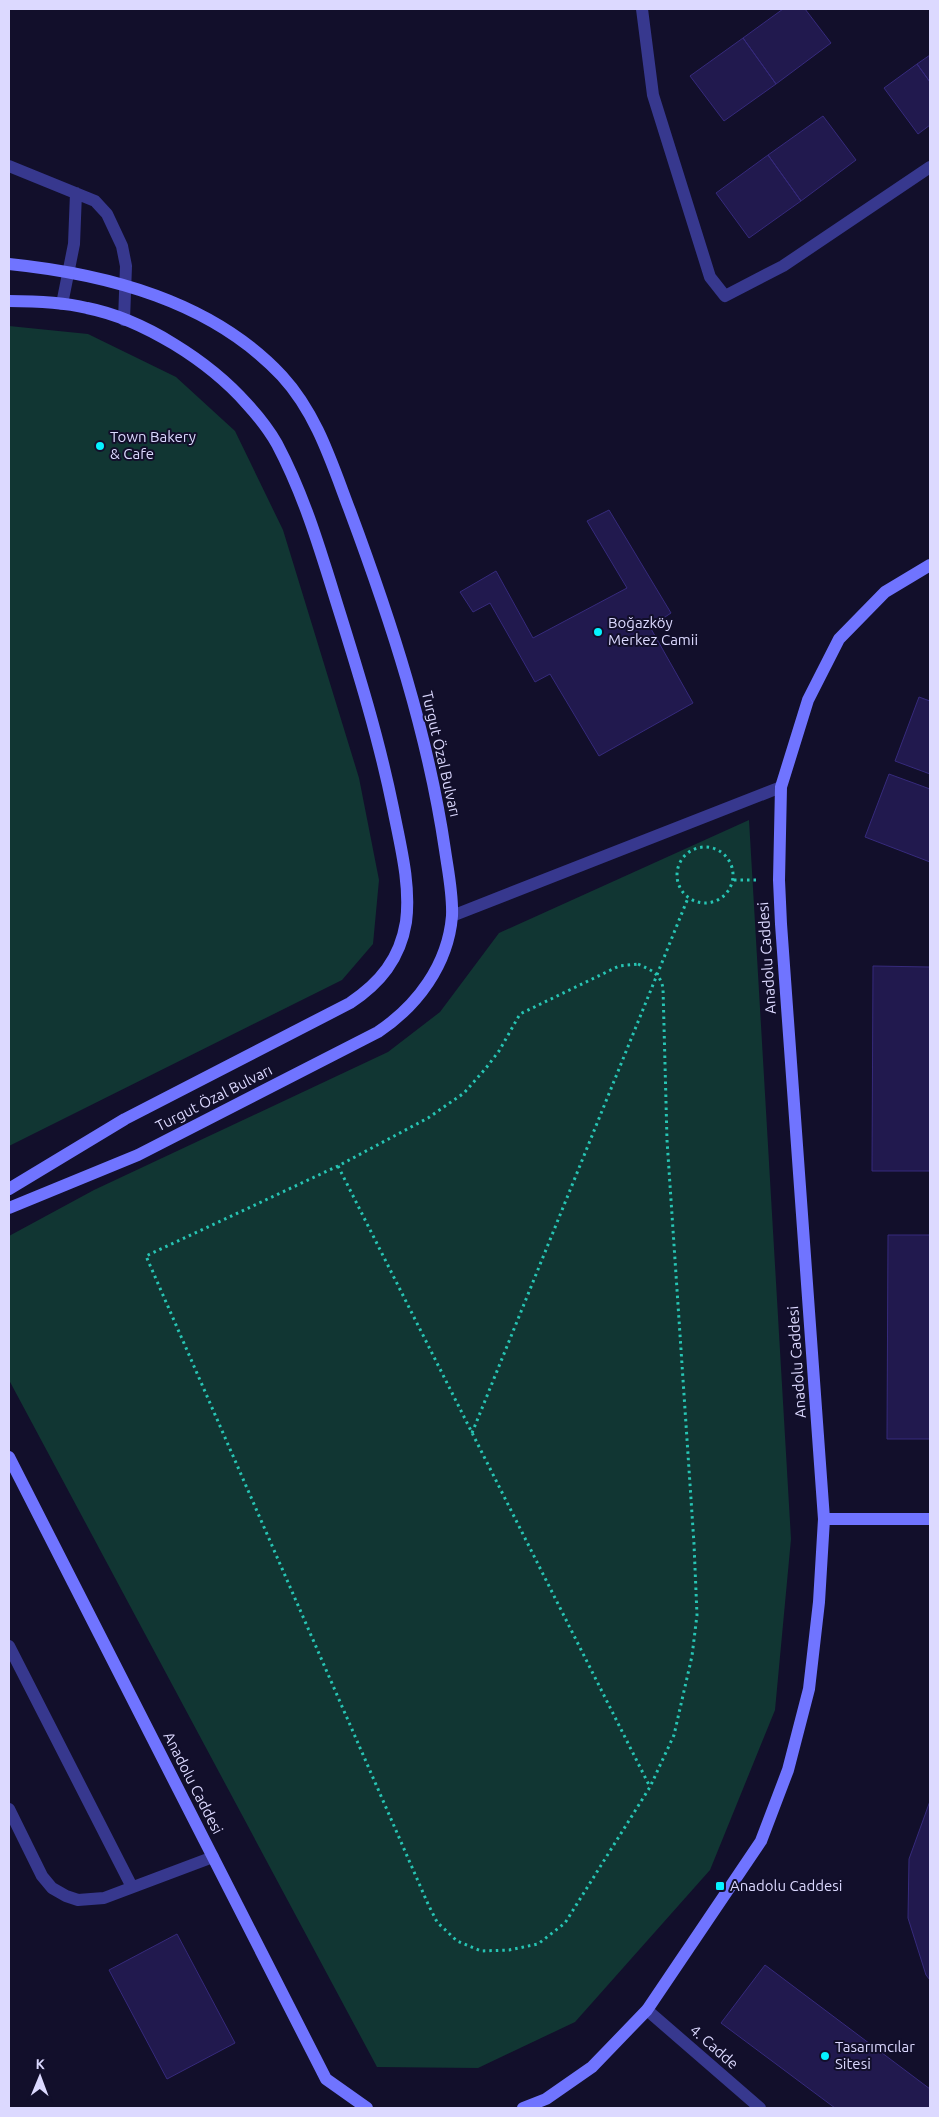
<svg xmlns="http://www.w3.org/2000/svg" width="939" height="2117" font-family="Ubuntu,sans-serif">
  <style>
    .green { fill: #113633 }
    .building { fill: #21194e; stroke: #362a7c }
    .lines { fill: none; stroke-linecap: round; stroke-linejoin: round }
    .path { stroke: #27c5b4; stroke-width: 3; stroke-dasharray: 2.5 4; stroke-linecap: butt }
    .lane { stroke: #37388e; stroke-width: 12 }
    .street { stroke: #37388e; stroke-width: 12 }
    .secondary { stroke: #7074ff; stroke-width: 12 }
    .poi-dot { fill: #05f3ff; stroke: #120f2b; stroke-width: 2 }
    .labels { text-anchor: middle; stroke-width: 4; stroke-linejoin: round; paint-order: stroke }
    .poi-label { font-size: 15px; fill: #dcd9ff; stroke: #120f2b; text-anchor: start }
    .street-label { font-size: 15px; fill: #dcd9ff; stroke: #120f2b }
  </style>
  <rect width="100%" height="100%" fill="#120f2b"/>
  <path class="green" d="M9,326L88,334L176,377L235,431L283,530L359,778L379,880L373,944L342,980L9,1146Z
    M749,820L791,1539L775,1710L710,1870L575,2022L478,2068L377,2067L9,1380V1236L94,1190L388,1052L440,1012L499,933Z"/>
  <path class="building" d="M783,9H805L831,43L776,84L743,38Z
    M743,38L776,84L724,121L690,76Z
    M930,55V82L917,64Z
    M917,64L930,82V125L918,134L884,88Z
    M823,116L856,160L801,201L768,155Z
    M768,155L801,201L749,238L716,193Z
    M609,510L671,613L650,627L693,703L599,756L550,674L535,682L490,603L473,612L460,592L496,571L533,638L627,588L587,521Z
    M919,697L930,701V774L895,761Z
    M889,774L930,789V862L865,837Z
    M873,966L930,967V1171H872Z
    M888,1235H930V1439H887Z
    M930,1801V1980L926,1975L908,1918L909,1859Z
    M177,1934L235,2043L167,2079L109,1970Z
    M765,1965L930,2089V2108H835L721,2023Z"/>
  <g class="lines">
    <path class="path" d="M677 875a28 28 0 1 1 56 0a28 28 0 1 1-56 0Z
      M734,880H758
      M638,964C651,970 660,973 663,988L667,1140L694,1544L697,1615L692,1656L674,1735L650,1787L565,1923L538,1944L509,1950L481,1951L457,1941L437,1922L428,1904L146,1256L338,1166L428,1118L464,1093L486,1068L499,1051L520,1014L619,966Z
      M338,1166L650,1787
      M472,1433L688,898"/>
    <path class="lane" d="M9,166L95,201L107,214L122,246L126,266L124,320
      M62,304L74,244L76,193
      M9,1646L132,1887
      M9,1809L42,1876L52,1888L66,1896L78,1900L104,1898L213,1857"/>
    <path class="street" d="M642,9L653,95L710,277L725,296L783,266L930,167
      M452,916L781,787
      M647,2010L760,2108"/>
    <path class="secondary" d="M9,264C107,274 212,301 282,376C317,414 332,464 350,511C391,621 428,734 445,850C448,871 453,894 452,916C448,965 417,1006 378,1032L138,1155L9,1208
      M9,301C34,301 62,302 87,308C143,319 209,361 247,404C258,416 269,430 277,444C304,495 320,549 337,604C358,671 379,739 393,808C400,844 411,885 406,922C400,959 380,983 350,1003L125,1119L9,1189
      M9,1457L326,2079L367,2108
      M824,1519H930
      M523,2108L546,2099L592,2067L647,2010L761,1841L788,1770L809,1689L819,1602L824,1519L781,924L779,880L781,787L808,700L839,639L885,592L930,565"/>
  </g>
  <g class="poi-dot">
    <circle cx="100" cy="446" r="5"/>
    <circle cx="598" cy="632" r="5"/>
    <rect x="715" y="1881" width="10" height="10" rx="2.5"/>
    <circle cx="825" cy="2056" r="5"/>
  </g>
  <g class="labels">
    <g class="poi-label">
      <text x="110" y="442">Town Bakery<tspan x="110" dy="17">&amp; Cafe</tspan></text>
      <text x="608" y="628">Boğazköy<tspan x="608" dy="17">Merkez Camii</tspan></text>
      <text x="730" y="1891">Anadolu Caddesi</text>
      <text x="835" y="2052">Tasarımcılar<tspan x="835" dy="17">Sitesi</tspan></text>
    </g>
    <g class="street-label">
      <text transform="translate(441 754) rotate(77)" y="5">Turgut Özal Bulvarı</text>
      <text transform="translate(767 958) rotate(-94)" y="5">Anadolu Caddesi</text>
      <text transform="translate(214 1098) rotate(-27)" y="5">Turgut Özal Bulvarı</text>
      <text transform="translate(797 1362) rotate(-94)" y="5">Anadolu Caddesi</text>
      <text transform="translate(193 1783) rotate(63)" y="5">Anadolu Caddesi</text>
      <text transform="translate(714 2047) rotate(41)" y="5">4. Cadde</text>
    </g>
  </g>
  <rect width="939" height="2117" fill="none" stroke="#dcd9ff" stroke-width="20"/>
  <g transform="translate(40 2077) rotate(1)" stroke="#120f2b" stroke-width="4" paint-order="stroke">
  <path d="M0-4L9 19L0 12L-9 19Z" fill="#dcd9ff"/>
  <text y="-8" font-size="14" font-weight="bold" text-anchor="middle" fill="#dcd9ff">K</text>
  </g>
</svg>
